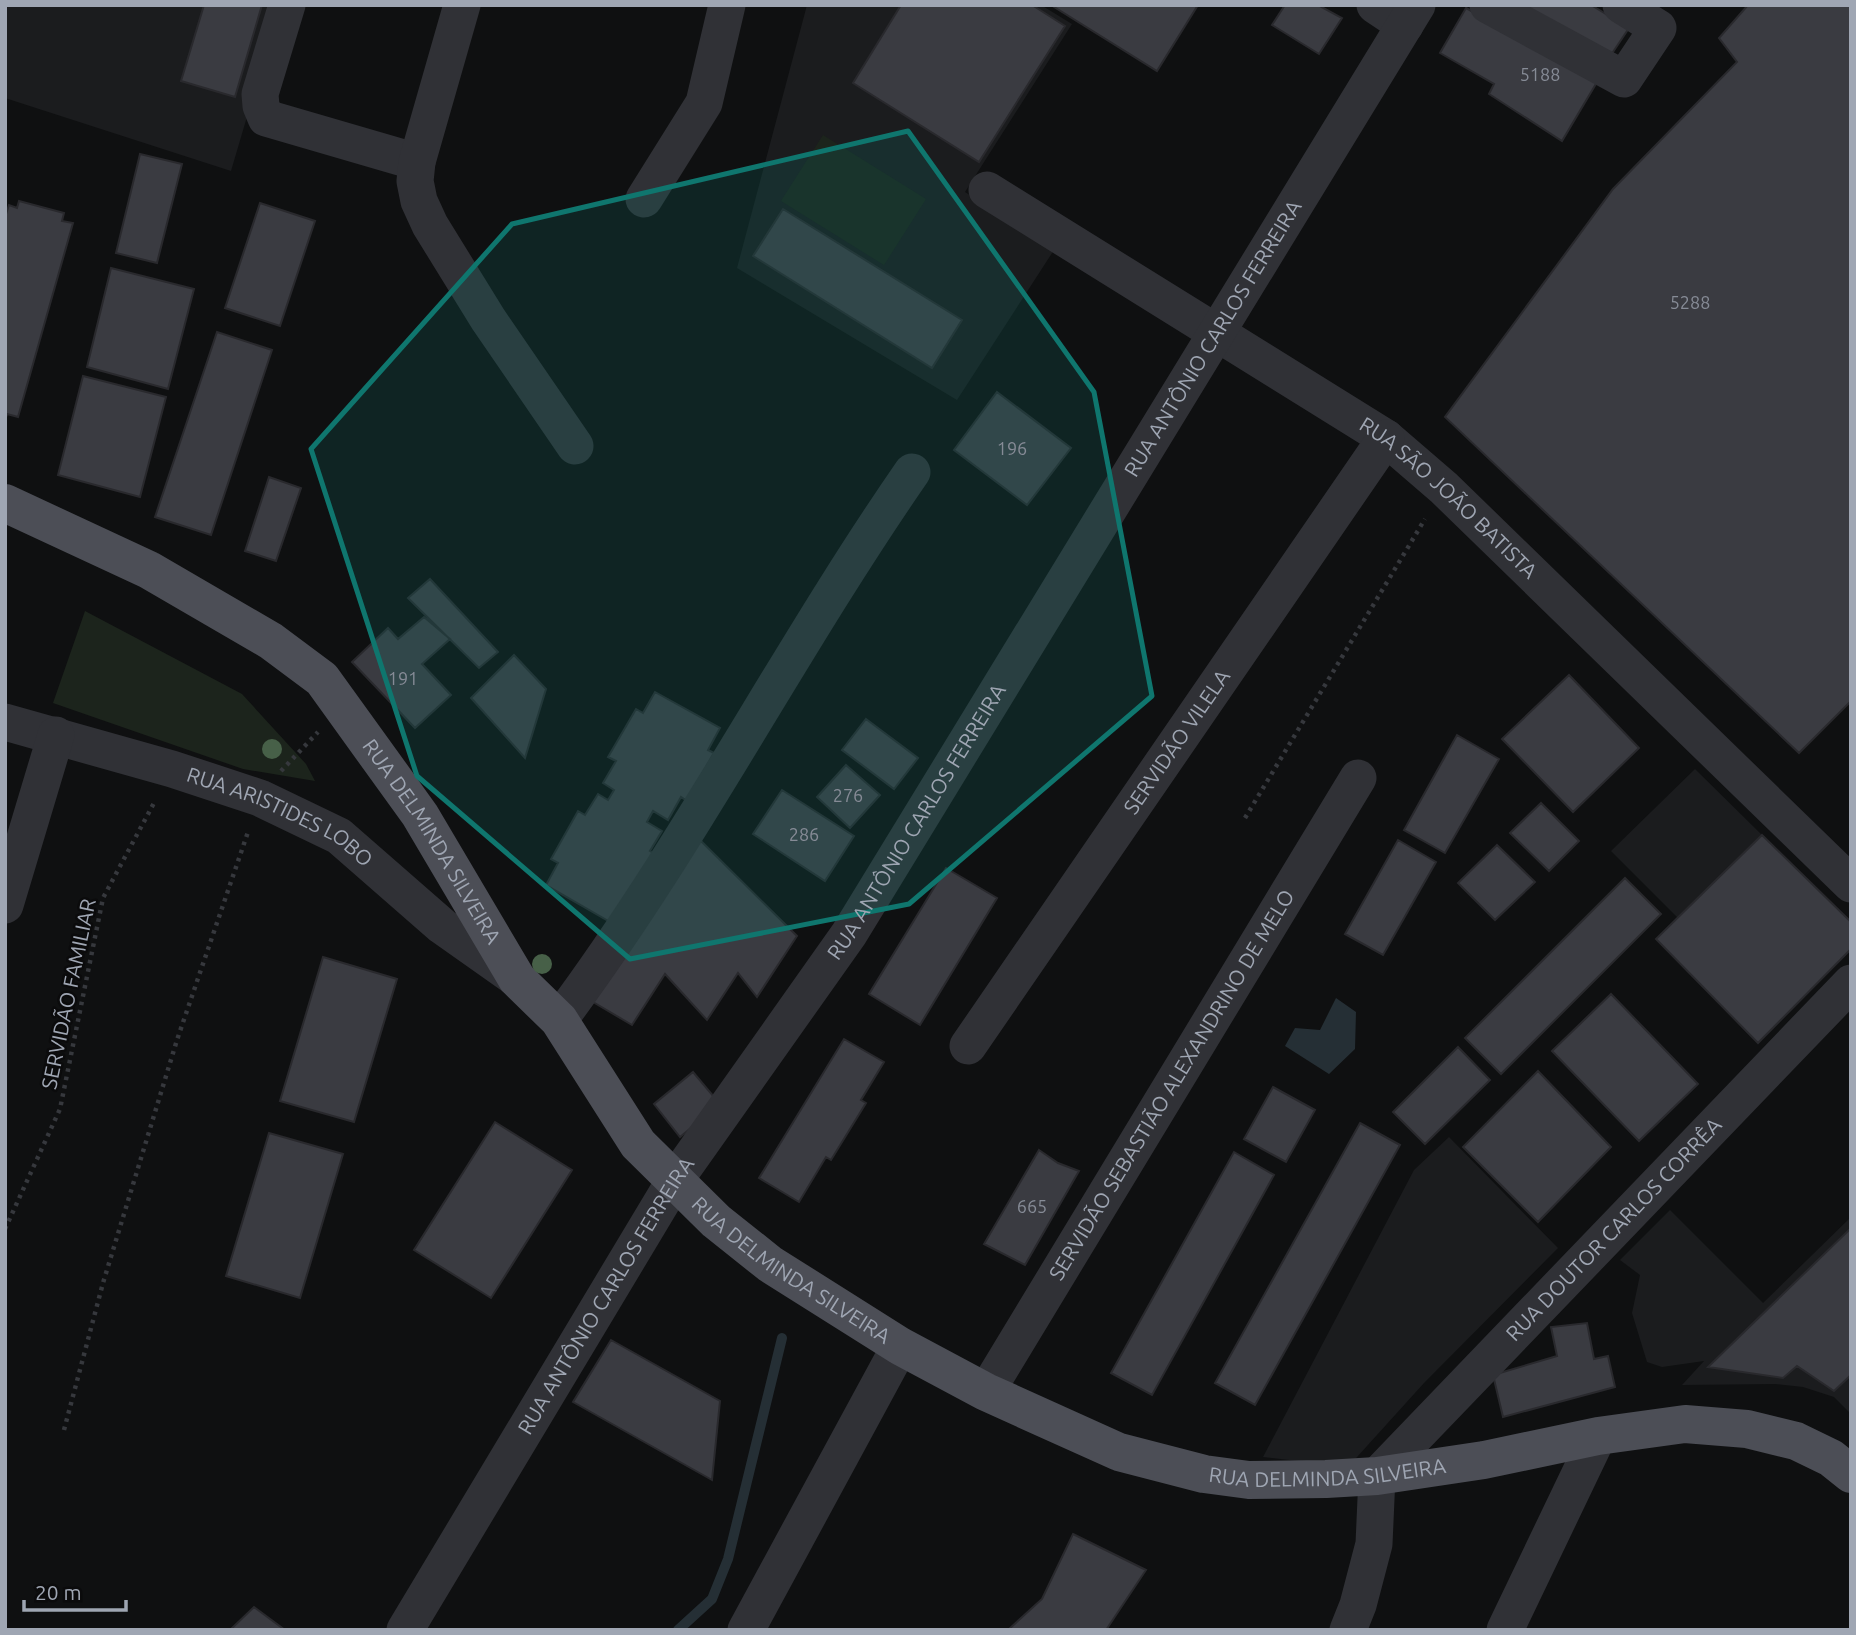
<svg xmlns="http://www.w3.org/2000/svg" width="1856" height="1635" font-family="Ubuntu,sans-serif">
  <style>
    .built { fill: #1b1c1e }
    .green { fill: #1c241c }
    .water { fill: #252f35 }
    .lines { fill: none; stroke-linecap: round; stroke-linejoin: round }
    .stream { stroke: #252f35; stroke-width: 10 }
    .building { fill: #3a3b41; stroke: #29292d; stroke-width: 2 }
    .path { stroke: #36383d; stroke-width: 4.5; stroke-dasharray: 3.5 5; stroke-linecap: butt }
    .minor { stroke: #303136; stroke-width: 37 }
    .major { stroke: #4c4e56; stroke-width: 38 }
    .tree { fill: #476048 }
    .marked { fill: #0f766e; fill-opacity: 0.2; stroke: #0f766e; stroke-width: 5; stroke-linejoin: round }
    .labels { text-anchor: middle; stroke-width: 5; stroke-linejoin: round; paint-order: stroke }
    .number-label { font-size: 18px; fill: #868b96 }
    .street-label { font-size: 21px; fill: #9fa6b3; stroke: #0b0b0c }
  </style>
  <rect width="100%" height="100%" fill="#0f1011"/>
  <path class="built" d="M5,5H280L231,171L5,98Z
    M807,5H1041L1072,24L965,192L1054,250L957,400L737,268Z
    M1695,769L1762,835L1678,918L1611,851Z
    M1449,1137L1558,1248L1424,1383L1348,1467L1263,1457L1414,1170Z
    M1670,1210L1763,1303L1851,1217V1414L1834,1397L1803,1387L1775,1384L1682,1385L1704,1361L1662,1367L1647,1362L1632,1313L1640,1275L1620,1260Z"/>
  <path class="green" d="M823,135L926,199L884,265L781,201Z
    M85,611L242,694L306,764L315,781L243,769L53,703Z"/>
  <path class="water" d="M1336,998L1356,1012L1355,1049L1329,1074L1285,1046L1295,1028L1320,1030Z"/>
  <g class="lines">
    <path class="stream" d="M678,1630L712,1599L728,1559L782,1338"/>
  </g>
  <path class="building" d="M204,5H262L235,97L181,81Z
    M901,5H1032L1065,26L979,162L853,83Z
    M1051,5H1198L1157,71Z
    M1285,5H1318L1342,18L1319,54L1272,25Z
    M1516,5H1591L1629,28L1609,58Z
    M1748,5H1851V701L1799,753L1445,417L1613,189L1737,62L1719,38Z
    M1466,8L1524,40L1606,67L1562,141L1489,94L1494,84L1440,53Z
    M140,154L182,164L157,263L116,253Z
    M19,201L64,213L62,221L73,223L18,417L7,414L5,421V217L9,205L17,208Z
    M260,203L315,221L280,326L225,308Z
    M783,209L962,320L932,368L753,256Z
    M111,268L194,289L168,389L87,367Z
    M217,332L272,350L211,535L155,517Z
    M83,376L166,397L140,497L58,475Z
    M997,392L1071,448L1027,505L954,450Z
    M269,477L301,488L276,561L245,551Z
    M430,579L498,652L479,668L408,598Z
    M424,617L450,639L422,664L451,695L415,728L352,662L388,628L398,639Z
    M514,655L546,689L525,758L471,698Z
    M1569,675L1639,748L1573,812L1502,739Z
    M655,692L720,728L708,750L714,753L687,801L681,797L668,820L653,811L647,822L662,831L650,851L657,855L610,922L546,885L558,863L551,859L578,811L585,815L598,794L608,800L614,790L603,783L616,761L608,757L636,709L643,713Z
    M866,719L918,758L894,789L842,750Z
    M1457,735L1499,759L1445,853L1404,830Z
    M846,765L880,795L850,828L817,797Z
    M782,790L854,836L825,881L753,834Z
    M1541,803L1579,841L1549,871L1510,833Z
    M1762,835L1851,922V949L1758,1043L1656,939Z
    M699,839L797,936L757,997L738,973L707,1020L665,974L632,1025L593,1002Z
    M1398,840L1436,862L1383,955L1345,934Z
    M1497,845L1535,882L1495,920L1458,883Z
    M946,868L997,898L920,1025L869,994Z
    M1625,878L1661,914L1501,1074L1465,1038Z
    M323,957L397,979L354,1122L280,1101Z
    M1611,994L1698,1084L1639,1141L1552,1051Z
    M844,1039L884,1062L861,1100L866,1103L831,1160L826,1157L799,1202L759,1178Z
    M1458,1047L1490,1080L1425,1144L1393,1112Z
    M1538,1071L1611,1147L1538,1222L1463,1147Z
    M693,1072L720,1104L680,1137L654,1104Z
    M1273,1087L1315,1110L1286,1162L1244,1139Z
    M495,1122L572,1170L491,1298L414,1250Z
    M1360,1123L1400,1145L1255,1405L1215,1383Z
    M269,1133L343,1154L300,1298L226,1276Z
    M1039,1150L1058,1163L1079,1171L1025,1265L984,1244Z
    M1234,1152L1274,1175L1152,1395L1111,1373Z
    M1851,1228V1375L1834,1391L1797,1366L1783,1378L1708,1367Z
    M1587,1323L1594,1359L1608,1356L1615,1387L1503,1417L1493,1375L1557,1356L1551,1327Z
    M611,1340L720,1401L712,1480L573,1402Z
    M1073,1534L1146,1570L1106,1630H1008L1042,1599Z
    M254,1607L285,1630H230Z"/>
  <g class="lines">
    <path class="path" d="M281,771L318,732
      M1245,818L1425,519
      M5,1229L60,1109L103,898L155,801
      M64,1430L103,1283L177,1040L248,832"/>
    <g class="minor">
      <path d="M287,5L260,94L261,106L266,118L417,162"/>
      <path d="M462,5L417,162L415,181L419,201L430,225L488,319L575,446"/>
      <path d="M1375,5L1405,25"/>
      <path d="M1488,5L1624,79L1658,28L1621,5"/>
      <path id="s1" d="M987,190L1386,438L1444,488L1851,884"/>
      <path d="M644,199L704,103L727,5"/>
      <path id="s2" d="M5,722L172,769L260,798L339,836L442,926L517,979"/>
      <path d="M5,905L56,735"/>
      <path d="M559,1020C689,846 788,651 912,472"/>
      <path id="s3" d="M968,1046L1386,438"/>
      <path id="s4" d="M986,1392L1358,778"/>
      <path id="s5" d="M405,1630L675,1180L849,934L1417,5"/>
      <path d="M746,1630L900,1346"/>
      <path id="s6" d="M1348,1630L1358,1605L1374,1544L1377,1476L1851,983"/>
      <path d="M1505,1630L1598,1436"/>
    </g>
    <path class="major" id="s7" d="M5,503L149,570L271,641L322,679L420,815L517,979L559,1020L638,1144L716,1221L770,1264L900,1346L986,1392L1119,1452L1204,1474L1249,1480L1326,1479L1377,1476L1484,1460L1598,1436L1685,1424L1747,1429L1796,1441L1831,1458L1851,1474"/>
  </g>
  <g class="tree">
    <circle cx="272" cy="749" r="10"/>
    <circle cx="542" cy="964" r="10"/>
  </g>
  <path class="marked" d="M908,131L1094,392L1152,696L909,904L630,959L417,776L311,449L512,224Z"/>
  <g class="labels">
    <g class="number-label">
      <text x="1540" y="81">5188</text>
      <text x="1690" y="309">5288</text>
      <text x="1012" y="455">196</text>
      <text x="403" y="685">191</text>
      <text x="848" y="802">276</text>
      <text x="804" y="841">286</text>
      <text x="1032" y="1213">665</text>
    </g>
    <g class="street-label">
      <text dy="7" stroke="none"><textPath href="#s5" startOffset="1524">RUA ANTÔNIO CARLOS FERREIRA</textPath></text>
      <text dy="7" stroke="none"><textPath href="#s1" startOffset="556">RUA SÃO JOÃO BATISTA</textPath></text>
      <text dy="7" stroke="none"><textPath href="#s3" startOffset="369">SERVIDÃO VILELA</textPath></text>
      <text dy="7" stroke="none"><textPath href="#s2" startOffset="292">RUA ARISTIDES LOBO</textPath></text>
      <text dy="7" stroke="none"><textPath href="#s5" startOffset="957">RUA ANTÔNIO CARLOS FERREIRA</textPath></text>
      <text dy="7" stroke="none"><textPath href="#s7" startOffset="560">RUA DELMINDA SILVEIRA</textPath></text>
      <text transform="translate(69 994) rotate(-78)" y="7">SERVIDÃO FAMILIAR</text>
      <text dy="7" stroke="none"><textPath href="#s4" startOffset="359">SERVIDÃO SEBASTIÃO ALEXANDRINO DE MELO</textPath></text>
      <text dy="7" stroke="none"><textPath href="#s6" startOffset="500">RUA DOUTOR CARLOS CORRÊA</textPath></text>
      <text dy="7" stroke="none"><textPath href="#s7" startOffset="1127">RUA DELMINDA SILVEIRA</textPath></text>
      <text dy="7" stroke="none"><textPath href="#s5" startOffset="390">RUA ANTÔNIO CARLOS FERREIRA</textPath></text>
      <text dy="7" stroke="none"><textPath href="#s7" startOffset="1715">RUA DELMINDA SILVEIRA</textPath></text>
    </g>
  </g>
  <rect width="1856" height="1635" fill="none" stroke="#9fa6b3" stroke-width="14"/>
  <path d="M24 1600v10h102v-10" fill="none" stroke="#9fa6b3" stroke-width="3.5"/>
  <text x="35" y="1600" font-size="21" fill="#9fa6b3" stroke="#0b0b0c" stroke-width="5" paint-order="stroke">20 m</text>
</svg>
